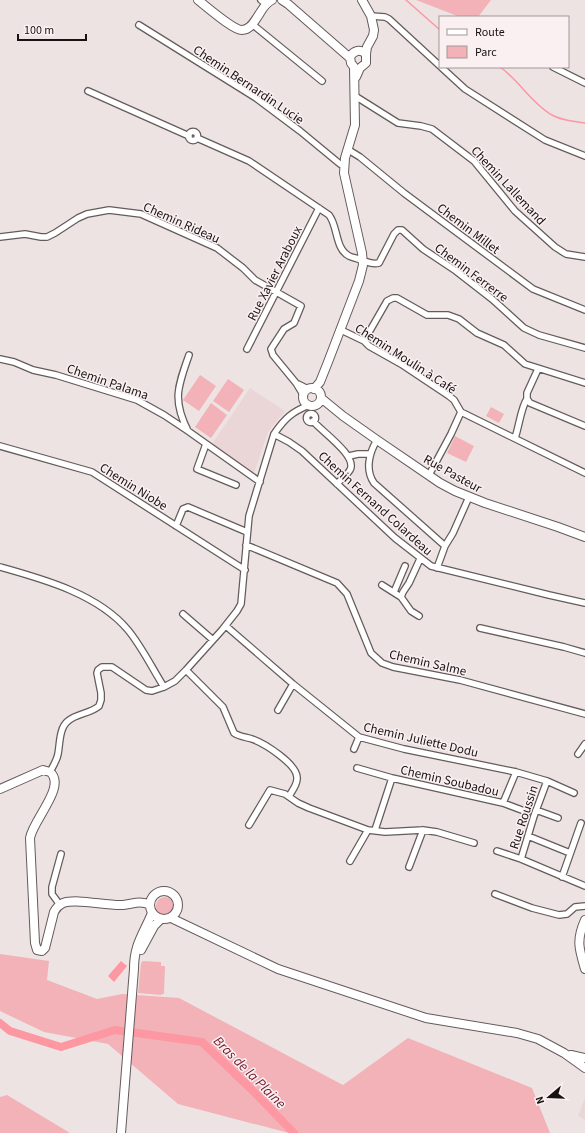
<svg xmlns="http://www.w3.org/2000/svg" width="585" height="1133" font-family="'Source Sans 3',sans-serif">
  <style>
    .built { fill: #ead6d7 }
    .green { fill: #f2b2b7 }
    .water { fill: #fd97a1 }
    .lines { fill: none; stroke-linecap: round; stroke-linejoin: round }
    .stream { stroke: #fd97a1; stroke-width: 1.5 }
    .river { stroke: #fd97a1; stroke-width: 8 }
    .street-casing { stroke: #645b5b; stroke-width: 8 }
    .secondary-casing { stroke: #645b5b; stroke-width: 10 }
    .street { stroke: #fff; stroke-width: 5.5 }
    .secondary { stroke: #fff; stroke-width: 8 }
    .labels { text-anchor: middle; stroke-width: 3; stroke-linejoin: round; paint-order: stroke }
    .street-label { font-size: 13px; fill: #171313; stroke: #fbf0f1 }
    .water-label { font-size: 14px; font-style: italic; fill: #70172a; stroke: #fbf0f1 }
  </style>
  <rect width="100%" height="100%" fill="#eee3e3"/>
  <path class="built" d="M250,388L285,411L268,432L254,473L212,444Z
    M585,1098V1120L578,1116Z"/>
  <path class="green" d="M416,0H491L478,17H460Z
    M200,375L216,386L199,411L183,400Z
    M228,379L244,390L229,412L213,401Z
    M211,403L227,415L211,438L195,427Z
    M491,407L504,414L499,423L486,416Z
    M455,436L474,446L466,462L447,453Z
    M156 906a9 9 0 1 1 18 0a9 9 0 1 1-18 0Z
    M0,954L49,961L47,980L97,999L122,994L179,998L343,1085L408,1038L532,1088L550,1133H289L178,1104L108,1044L44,1032L0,1011Z
    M143,961L161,962V966H165L164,994H162L161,995L138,993L141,963Z
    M7,1095L70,1133H0V1097Z"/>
  <path class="water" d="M121,961L127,966L114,982L108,976Z"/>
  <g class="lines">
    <path class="stream" d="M406,0L440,30
      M500,67C519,80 531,103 552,115C562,121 574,121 585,123"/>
    <path class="river" d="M0,1023L10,1031L61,1047L115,1030L202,1042L252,1090L294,1133"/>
    <defs>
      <path id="street" d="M261,0L266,4
        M371,16L385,17L389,19L440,66
        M252,24L322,81
        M139,25L256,98L300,131L340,164L344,165
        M441,67L465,89L545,140L585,156
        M553,67L585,83
        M88,91L189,136
        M355,96L398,123L421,126L432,129L474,161L515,211L555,247L566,254L585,257
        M188.5 136a4.5 4.5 0 1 1 9 0a4.5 4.5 0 1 1-9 0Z
        M197,138L249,161L329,215C338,226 335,249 349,256C353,258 357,258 361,260C368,262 372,265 379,263L394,234L398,230H402L423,249L456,271L492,299L524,328L539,335L585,348
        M347,149L360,157L404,193L533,289L585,310
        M0,237L25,234L41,237H47L55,233L78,218L87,214L109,210L141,214L217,248L243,268L255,280L301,306L294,323L284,329L271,349L273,355L296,383L304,396
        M341,330L364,341L369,346L401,364L449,396L454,400L461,412L585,473
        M364,341L387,301L393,298H397L427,315H448L459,319L477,333L504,345L525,364L585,383
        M247,349L319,208
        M0,359L14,362L33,370L56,375L137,400L164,415L188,431L260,482
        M298,384L308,389
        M527,399L530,403L585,426
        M306.5 418a4.5 4.5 0 1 1 9 0a4.5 4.5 0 1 1-9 0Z
        M313,421C321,431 358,456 350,470C347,475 341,479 337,484
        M188,431C172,400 178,386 189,355
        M274,434L289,442L302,451L395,538L431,566L549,595L585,603
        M515,438C519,427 521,407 527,399V393L538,369
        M377,440C369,453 365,470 374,483L445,546
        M206,444L197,469L236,485
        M0,446L92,472L245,570
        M349,456L358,454H370
        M429,475L451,434L461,412
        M176,526L183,509L188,507L247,532
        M246,545L337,583L347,594L371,653L382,663L393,667L460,680L585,714
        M0,567C43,579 98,594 128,630C142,647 152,668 164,687
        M437,568L445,546L453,533L469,497
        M382,585L401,597L411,611L419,616
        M394,592L405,566
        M401,597L403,592L409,583L420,559
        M183,614L213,640
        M226,626L293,684L359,737L404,749L516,772L547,781L574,793
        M480,628L564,647L585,653
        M186,670L223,707L234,733C240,737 246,737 252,739C264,743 299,765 297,779C297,785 292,791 289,796
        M278,710L293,684
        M354,749L359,737
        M578,754L585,744
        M357,768L392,778L503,803L527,812
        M50,772C53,766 57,760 58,754C60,744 59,728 68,721C77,713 90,714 99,706L101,700V693L97,673L98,670L102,667H112L146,690L152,691L164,687L175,681L186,670L222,630L237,611L241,604L249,516L274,434C285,418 292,412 309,405
        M503,803L516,772
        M536,810L558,818
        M249,825L270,790L285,794L298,803L309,808L368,830L385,832L423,830L437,832L474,843
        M375,830L392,778
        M528,836L570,853
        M497,851L521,859L585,886
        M521,859L534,816L547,781
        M350,861L368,830
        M409,867L423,830
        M562,877L581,823
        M495,894L532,908L559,915L567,914L575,907L585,906
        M60,905L52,894V887L61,854"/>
      <path id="secondary" d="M198,0C206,6 233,30 242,30C250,30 254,22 258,16C262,10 265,3 272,0
        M282,0L288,4L350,58
        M356,77L360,68L366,63V54L367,47L373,36L374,30L371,16L362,0
        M303 397a9 9 0 1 1 18 0a9 9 0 1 1-18 0Z
        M314,389L320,382L328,362L359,281L363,265L362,253L344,173L345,158L355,125L354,67L351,63L350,57C354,50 360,49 366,54
        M321,398L343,416L377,440L440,483L455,491L485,503L558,527L585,537
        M0,789L43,770L50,772C67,786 33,820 30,838L35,943L37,950L42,951L45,948L54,912C56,908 59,905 63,903C77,898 106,906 123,905C133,904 140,900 150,905
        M150 905a14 14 0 1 1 28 0a14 14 0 1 1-28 0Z
        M171,918L278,969L426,1018L517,1033L538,1039L564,1053L585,1068
        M585,920C576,940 579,949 585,969
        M141,950L154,926L161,919
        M571,1055L585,1058
        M121,1133L134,969C134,944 143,935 152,913"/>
    </defs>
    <use href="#street" class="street-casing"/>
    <use href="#secondary" class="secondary-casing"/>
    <use href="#street" class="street"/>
    <use href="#secondary" class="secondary"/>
  </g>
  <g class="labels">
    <g class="street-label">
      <text transform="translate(249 84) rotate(34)" y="5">Chemin Bernardin Lucie</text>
      <text transform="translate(509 185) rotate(47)" y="5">Chemin Lallemand</text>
      <text transform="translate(182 222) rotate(24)" y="5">Chemin Rideau</text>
      <text transform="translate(469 228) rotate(37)" y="5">Chemin Millet</text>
      <text transform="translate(472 272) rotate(37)" y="5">Chemin Ferrerre</text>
      <text transform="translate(274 273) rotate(-63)" y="5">Rue Xavier Araboux</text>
      <text transform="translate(406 358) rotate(33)" y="5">Chemin Moulin à Café</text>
      <text transform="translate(108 381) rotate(19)" y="5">Chemin Palama</text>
      <text transform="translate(453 473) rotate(29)" y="5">Rue Pasteur</text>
      <text transform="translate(134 486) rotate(32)" y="5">Chemin Niobe</text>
      <text transform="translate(376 503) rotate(42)" y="5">Chemin Fernand Colardeau</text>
      <text transform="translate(428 662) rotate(13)" y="5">Chemin Salme</text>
      <text transform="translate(421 739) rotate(13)" y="5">Chemin Juliette Dodu</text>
      <text transform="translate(450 780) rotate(13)" y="5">Chemin Soubadou</text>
      <text transform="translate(523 817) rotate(-72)" y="5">Rue Roussin</text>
    </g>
    <g class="water-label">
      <text transform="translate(250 1072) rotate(45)" y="5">Bras de la Plaine</text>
    </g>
  </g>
  <rect x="439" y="16" width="130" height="52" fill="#fbf0f1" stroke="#a09898"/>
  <rect x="447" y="29" width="20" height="6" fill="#ffffff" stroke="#a09898"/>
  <text x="475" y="36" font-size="12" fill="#171313">Route</text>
  <rect x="447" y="46" width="20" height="12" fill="#f2b2b7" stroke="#a09898"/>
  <text x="475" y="56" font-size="12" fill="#171313">Parc</text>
  <g transform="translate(549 1097) rotate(251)" stroke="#fbf0f1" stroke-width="3" paint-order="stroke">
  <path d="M0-3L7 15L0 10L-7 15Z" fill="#171313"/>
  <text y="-6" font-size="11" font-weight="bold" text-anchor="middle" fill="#171313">N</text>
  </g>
  <path d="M18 34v6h68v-6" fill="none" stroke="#171313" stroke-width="2"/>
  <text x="24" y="34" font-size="12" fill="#171313" stroke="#fbf0f1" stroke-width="3" paint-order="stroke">100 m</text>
</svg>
